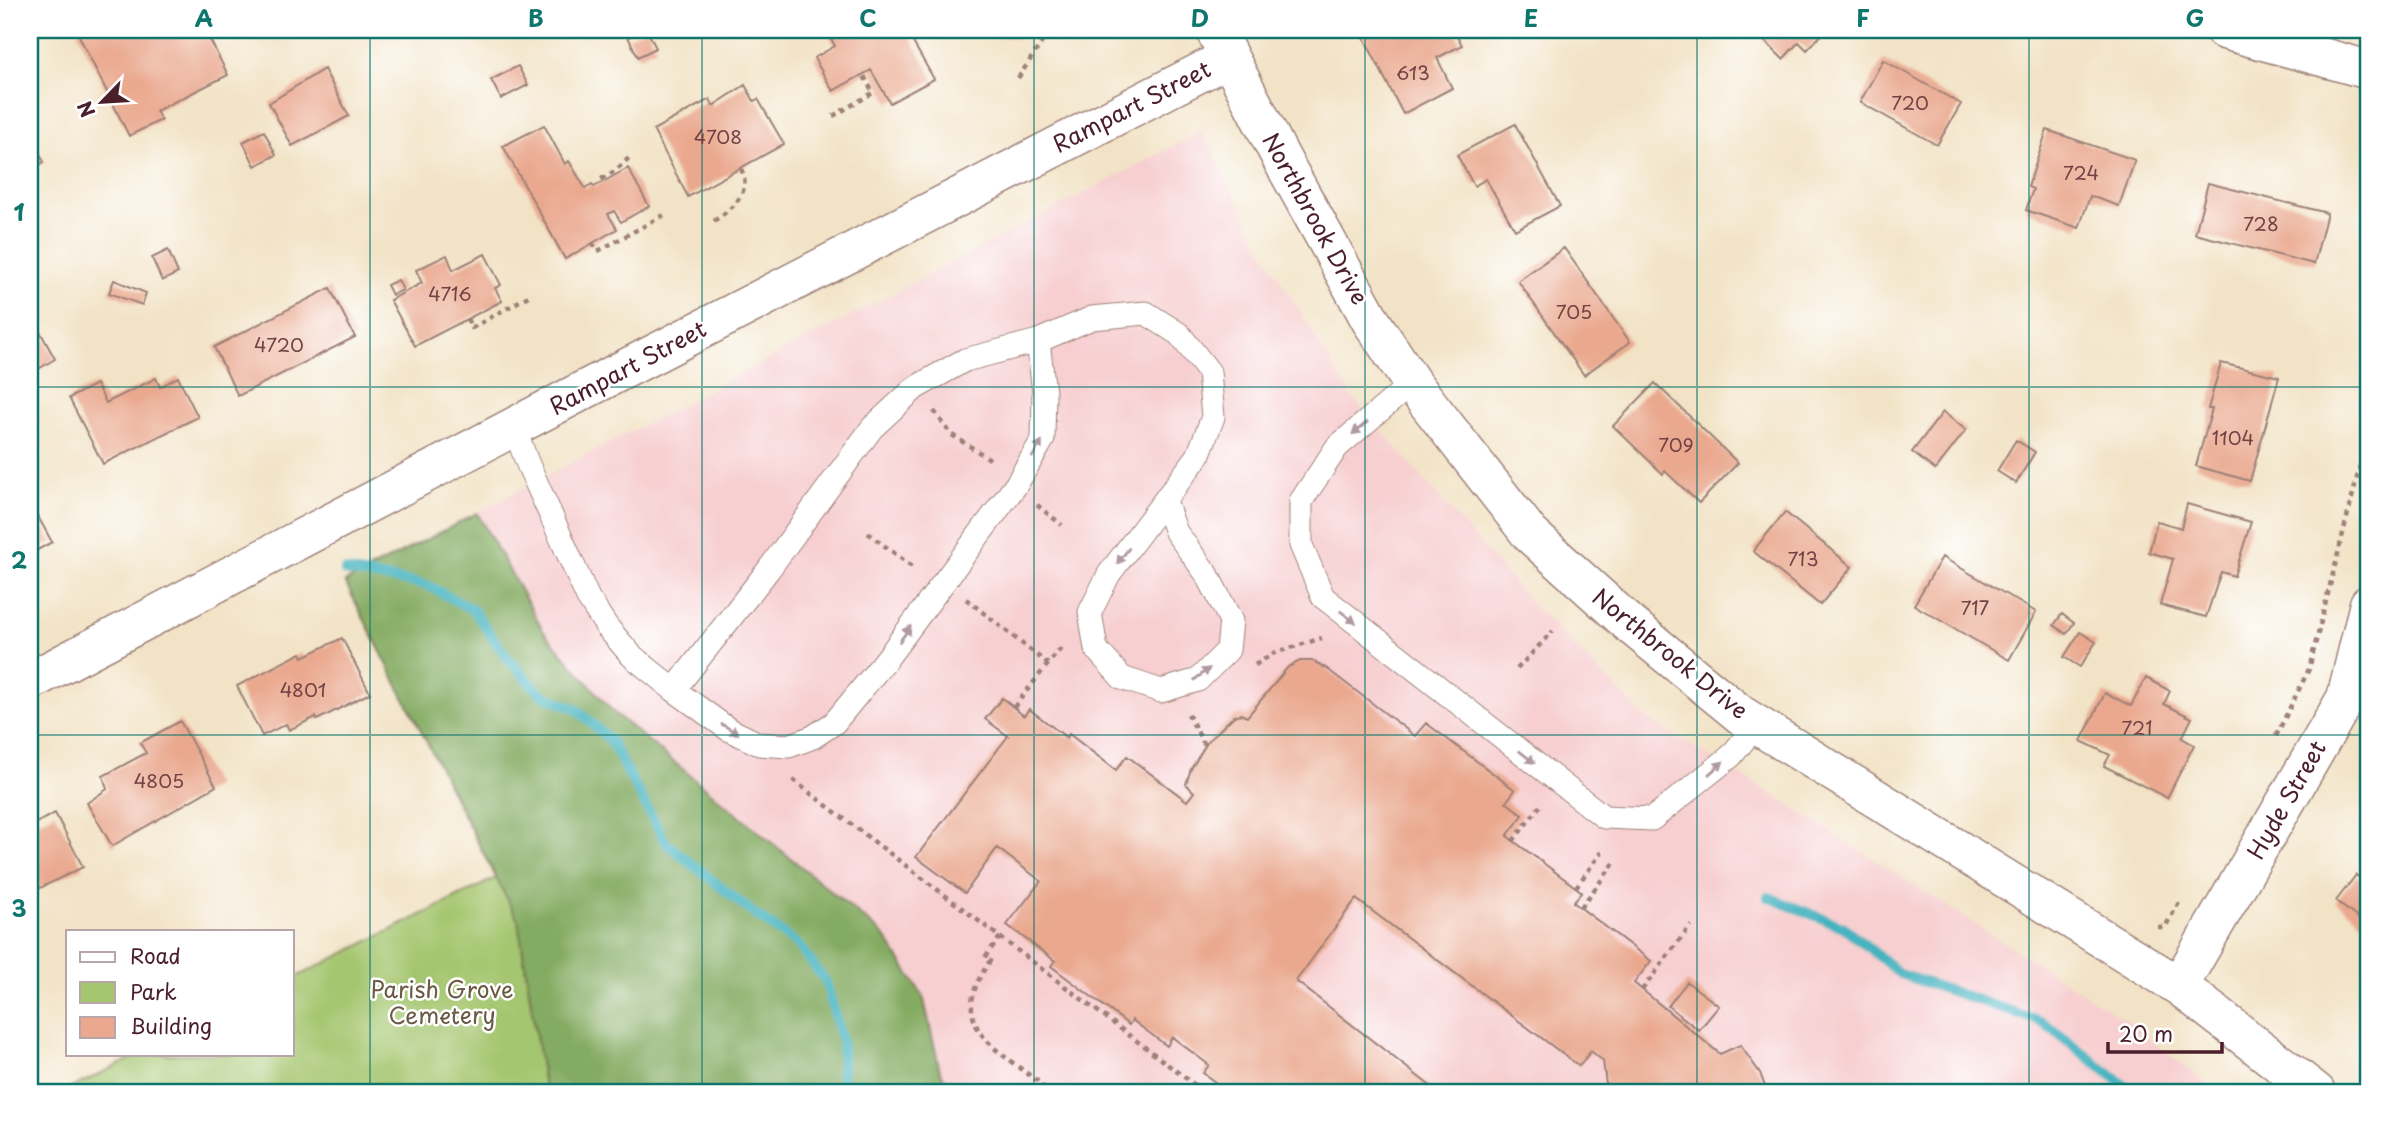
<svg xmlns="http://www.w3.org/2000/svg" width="2399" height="1122" font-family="'Playpen Sans',sans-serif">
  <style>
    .built { fill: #f7cfd0 }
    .green { fill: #a5c66f; stroke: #78724d; stroke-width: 2 }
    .forest { fill: #84ab62; stroke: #676546; stroke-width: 2 }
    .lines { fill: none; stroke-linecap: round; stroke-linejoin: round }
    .stream { stroke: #45b3c0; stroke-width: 10 }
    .building { fill: #eaa98f }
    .service-casing { stroke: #9e8178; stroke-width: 25 }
    .minor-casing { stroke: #9e8178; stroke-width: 41 }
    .tertiary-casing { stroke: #9e8178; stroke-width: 41 }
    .path { stroke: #9e8178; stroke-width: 4.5; stroke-dasharray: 5 5; stroke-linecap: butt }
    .service { stroke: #fff; stroke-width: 23 }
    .minor { stroke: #fff; stroke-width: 38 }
    .tertiary { stroke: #fff; stroke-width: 38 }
    .oneway { fill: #ae9aa0 }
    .grid { fill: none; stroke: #0f766e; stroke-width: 2; stroke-opacity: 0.55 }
    .labels { text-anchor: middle; stroke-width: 5; stroke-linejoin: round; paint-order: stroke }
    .number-label { font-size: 19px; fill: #724244 }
    .street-label { font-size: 23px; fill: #4a1f2b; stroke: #fff }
    .park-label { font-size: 23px; fill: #6a5943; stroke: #fff }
    .neatline { fill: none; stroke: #0f766e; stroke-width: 2.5 }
    .grid-label { font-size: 23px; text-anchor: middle; font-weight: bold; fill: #0f766e }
  </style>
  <rect width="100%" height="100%" fill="#fff"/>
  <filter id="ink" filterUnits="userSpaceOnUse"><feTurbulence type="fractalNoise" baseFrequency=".0143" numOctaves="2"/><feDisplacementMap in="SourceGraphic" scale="14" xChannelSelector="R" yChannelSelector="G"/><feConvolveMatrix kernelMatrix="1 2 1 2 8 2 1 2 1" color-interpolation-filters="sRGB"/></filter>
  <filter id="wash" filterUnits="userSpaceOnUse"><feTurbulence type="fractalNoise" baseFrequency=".00686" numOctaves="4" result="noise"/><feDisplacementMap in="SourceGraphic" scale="28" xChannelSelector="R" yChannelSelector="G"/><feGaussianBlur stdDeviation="1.57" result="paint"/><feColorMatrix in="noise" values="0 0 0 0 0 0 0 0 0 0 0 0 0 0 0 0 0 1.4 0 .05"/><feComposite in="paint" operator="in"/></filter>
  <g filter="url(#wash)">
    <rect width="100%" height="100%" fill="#f2e3c6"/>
    <path class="built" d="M1202,131L1263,251L1352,397L1534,606L1646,718L1773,795L2124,1019L2217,1092H63L141,1054H292V979L496,878L345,582Z"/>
    <path class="green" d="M447,783L518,920L545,1092H63L141,1054H292V979L496,878Z"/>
    <path class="forest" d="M477,513L544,632L613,712L884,935L923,996L940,1071L952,1092H545L518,920L345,582Z"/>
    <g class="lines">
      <path class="stream" d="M345,571L427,585L473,610L509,660L541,694L576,709L610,740L666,843L753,913L798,945L826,982L842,1042V1092
        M1768,897L1844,927L1900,974L2043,1022L2133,1092"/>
    </g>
    <g id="blocks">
      <path class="building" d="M81,30H205L228,75L156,111L161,120L129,136L77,32Z
        M644,30H647L656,48L638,57L628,37Z
        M831,30H906L934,79L890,103L871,70L833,91L814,58L835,46L827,32Z
        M984,30H1022L1021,38L984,36Z
        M1360,30H1454L1462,45L1437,58L1452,88L1403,114Z
        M1753,30H1826L1807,50L1799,42L1783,59Z
        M1883,60L1961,104L1937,145L1860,102Z
        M518,66L528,85L501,99L491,80Z
        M324,69L349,116L292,146L269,103Z
        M745,85L754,101L758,99L784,144L688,197L653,130L710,99L713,106Z
        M1515,124L1560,206L1515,230L1486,179L1474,186L1457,155Z
        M544,125L565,164L569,161L585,188L592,184L594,187L628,168L649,206L621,222L614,211L608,214L617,229L565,259L503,146Z
        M2047,130L2135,160L2119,206L2090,196L2079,228L2026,210L2033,189L2028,187Z
        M264,131L276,155L255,166L243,142Z
        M30,136L44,162L30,170Z
        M2208,183L2327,213L2314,264L2195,234Z
        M1564,248L1630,342L1584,375L1518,281Z
        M168,250L178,273L162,281L152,258Z
        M485,254L501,285L495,288L502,301L415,346L390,300L422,283L416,270L447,255L453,270Z
        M114,280L146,293L142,305L109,293Z
        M398,280L403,290L392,295L387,285Z
        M330,288L355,337L238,396L214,347Z
        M37,326L55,359L30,374V330Z
        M2221,363L2279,377L2250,481L2196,466L2212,409H2208Z
        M178,377L198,417L103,464L69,398L96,384L106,403L156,378L160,387Z
        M1655,383L1738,463L1699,503L1665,471L1663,474L1613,426Z
        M1943,412L1966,430L1935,470L1912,452Z
        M2016,440L2035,452L2016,483L1997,471Z
        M30,502L52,542L30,554Z
        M2187,504L2251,522L2234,576L2221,572L2206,617L2160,605L2173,559L2149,552L2157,521L2181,528Z
        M1785,512L1852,567L1820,605L1753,551Z
        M1942,557L2036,612L2009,660L1914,605Z
        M2062,614L2074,623L2066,634L2054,625Z
        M2080,632L2096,642L2080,667L2064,657Z
        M342,638L370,693L317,720L316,717L289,730L286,724L262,736L237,686L301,653L303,657Z
        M1300,661H1313L1326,668L1415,736L1426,723L1515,790L1506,802L1523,815L1507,836L1582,892L1573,902L1651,961L1634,983L1720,1054L1740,1045L1760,1073L1767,1092H1607L1603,1061L1591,1051L1579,1066L1356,899L1296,981L1438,1092H1228L1203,1073L1209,1065L1172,1037L1167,1046L1132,1020L1129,1025L1051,966L1055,961L1007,925L1041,881L997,848L965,893L916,857L1008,736L985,719L1002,698L1024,716L1029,709L1067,738L1069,734L1116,770L1127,756L1187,801L1194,792L1186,784L1191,769L1208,741L1234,716L1241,714L1247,717L1288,667Z
        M2146,678L2170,691L2164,704L2192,718L2182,738L2194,745L2167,798L2104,766L2110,755L2081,741L2105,693L2131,706Z
        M180,721L216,786L112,846L87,803L107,789L103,776L146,753L140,743Z
        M55,813L83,867L30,893V826Z
        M2356,875L2369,885V927L2336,901Z
        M1687,982L1719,1006L1699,1030L1668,1006Z"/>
    </g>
  </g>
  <g filter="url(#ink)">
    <use href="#blocks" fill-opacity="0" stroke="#9e8178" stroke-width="2"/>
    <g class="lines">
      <defs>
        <path id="service" d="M1412,383L1337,447L1301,501V545L1323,597L1604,817L1652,819L1731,756L1757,724
          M514,427L527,462L588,598L607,627L632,656L674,690L728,729L759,744L789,746L813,737L834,723L885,661L1016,485L1043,439L1044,392L1038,341
          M674,690L769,569L872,428L915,388L965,360L1038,341L1092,318L1146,313L1179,334L1209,372L1213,417L1198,456L1109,574L1090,612L1096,649L1122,678L1161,691L1198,680L1228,650L1231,621L1208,576L1176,532L1165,502"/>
        <path id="minor" d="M2224,30L2369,70
          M30,681L584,390L1228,58
          M2179,986L2346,698L2369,604"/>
        <path id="tertiary" d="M1215,30L1281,158L1371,321L1412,383L1530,534L1632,626L1741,715L2179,986L2316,1092"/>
      </defs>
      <use href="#service" class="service-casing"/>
      <use href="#minor" class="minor-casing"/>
      <use href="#tertiary" class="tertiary-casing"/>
      <path class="path" d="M1018,78L1042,42L1046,30
        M833,116L873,93L863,74
        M601,179L615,171L632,155
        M714,221C731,209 753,193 741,169
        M592,243L598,251L666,214
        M467,319L472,328L532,294
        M934,411L952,435L993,461
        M1037,505L1062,525
        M868,533L915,569
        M966,599L1048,664L1063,646
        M1255,665L1274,653L1322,638
        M1517,669L1553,631
        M1014,707L1048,664
        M1188,714L1205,746
        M2276,736L2309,669L2369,430
        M793,780L1204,1092
        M1513,841L1540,806
        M1576,887L1602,852
        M1581,907L1615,862
        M2158,927H2165L2180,901
        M1000,937L985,957L990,961C945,1025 992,1046 1040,1083L1047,1092
        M1642,990L1691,925"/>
      <use href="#service" class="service"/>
      <use href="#minor" class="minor"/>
      <use href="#tertiary" class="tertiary"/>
    </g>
    <defs><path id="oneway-solid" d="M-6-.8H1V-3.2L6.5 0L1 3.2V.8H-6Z" transform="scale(1.75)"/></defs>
    <g class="oneway">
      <use href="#oneway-solid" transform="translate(1360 428) rotate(141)"/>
      <use href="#oneway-solid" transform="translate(1037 449) rotate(-60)"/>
      <use href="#oneway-solid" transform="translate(1123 556) rotate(128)"/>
      <use href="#oneway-solid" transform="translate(1348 617) rotate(38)"/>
      <use href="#oneway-solid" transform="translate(905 634) rotate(-54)"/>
      <use href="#oneway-solid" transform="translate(1202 674) rotate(-38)"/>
      <use href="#oneway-solid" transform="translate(730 729) rotate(30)"/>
      <use href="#oneway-solid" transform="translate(1527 757) rotate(38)"/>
      <use href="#oneway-solid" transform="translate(1716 768) rotate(-41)"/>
    </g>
  </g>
  <path class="grid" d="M370,30V1092M702,30V1092M1034,30V1092M1365,30V1092M1697,30V1092M2029,30V1092M30,387H2369M30,735H2369"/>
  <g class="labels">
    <g class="number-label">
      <text x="1413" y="80">613</text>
      <text x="1910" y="110">720</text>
      <text x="718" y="144">4708</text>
      <text x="2081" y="180">724</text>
      <text x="2261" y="231">728</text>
      <text x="450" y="301">4716</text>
      <text x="1574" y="319">705</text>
      <text x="279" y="352">4720</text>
      <text x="2233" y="445">1104</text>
      <text x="1676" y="452">709</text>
      <text x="1803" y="566">713</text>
      <text x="1975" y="615">717</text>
      <text x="303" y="697">4801</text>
      <text x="2137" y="735">721</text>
      <text x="159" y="788">4805</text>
    </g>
    <g class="street-label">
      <text transform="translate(1132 107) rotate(-27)" y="8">Rampart Street</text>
      <text transform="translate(1315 219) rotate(61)" y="8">Northbrook Drive</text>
      <text transform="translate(628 368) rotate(-28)" y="8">Rampart Street</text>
      <text transform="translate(1670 654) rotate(39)" y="8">Northbrook Drive</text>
      <text transform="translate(2287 800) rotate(-60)" y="8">Hyde Street</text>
    </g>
    <g class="park-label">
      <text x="442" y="998">Parish Grove<tspan x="442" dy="26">Cemetery</tspan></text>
    </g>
  </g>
  <rect width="2399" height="1122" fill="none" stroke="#fff" stroke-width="77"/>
  <rect x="66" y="930" width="228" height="126" fill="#ffffff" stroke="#b7a5aa" stroke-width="2"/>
  <rect x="80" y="952" width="35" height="10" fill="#ffffff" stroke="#b7a5aa" stroke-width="2"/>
  <text x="130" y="964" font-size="21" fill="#4a1f2b">Road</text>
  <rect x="80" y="982" width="35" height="21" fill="#a5c66f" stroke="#b7a5aa" stroke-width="2"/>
  <text x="130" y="1000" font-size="21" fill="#4a1f2b">Park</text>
  <rect x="80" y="1017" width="35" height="21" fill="#eaa98f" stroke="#b7a5aa" stroke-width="2"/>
  <text x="130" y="1034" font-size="21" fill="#4a1f2b">Building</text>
  <g transform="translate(102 102) rotate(245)" stroke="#ffffff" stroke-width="5" paint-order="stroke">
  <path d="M0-5L12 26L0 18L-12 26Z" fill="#4a1f2b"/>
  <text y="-10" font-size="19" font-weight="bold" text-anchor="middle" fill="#4a1f2b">N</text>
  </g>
  <path d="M2108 1042v10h114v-10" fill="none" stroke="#4a1f2b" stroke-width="3.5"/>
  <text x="2119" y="1042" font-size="21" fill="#4a1f2b" stroke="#ffffff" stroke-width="5" paint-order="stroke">20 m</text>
  <rect x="38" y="38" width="2322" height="1046" class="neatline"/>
  <g class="grid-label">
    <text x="204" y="27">A</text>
    <text x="536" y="27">B</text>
    <text x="868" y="27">C</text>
    <text x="1200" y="27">D</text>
    <text x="1531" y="27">E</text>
    <text x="1863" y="27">F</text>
    <text x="2195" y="27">G</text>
    <text x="19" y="221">1</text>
    <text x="19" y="569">2</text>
    <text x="19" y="917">3</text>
  </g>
</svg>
